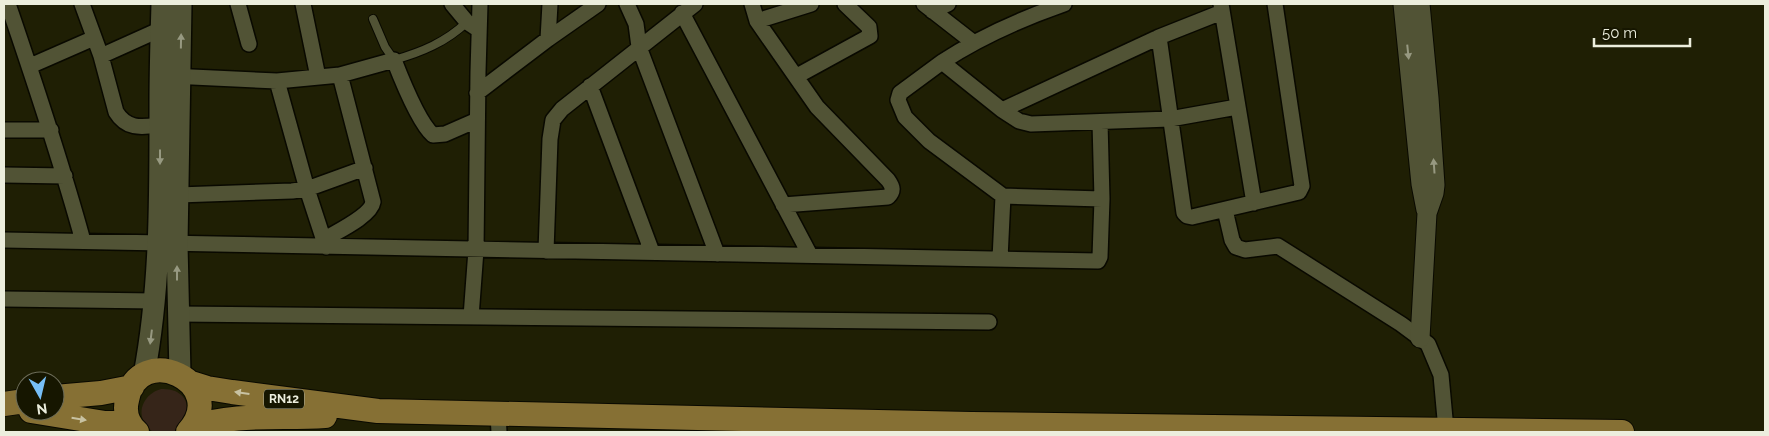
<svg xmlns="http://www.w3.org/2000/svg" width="1769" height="436" font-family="Raleway,sans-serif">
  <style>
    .green { fill: #362519 }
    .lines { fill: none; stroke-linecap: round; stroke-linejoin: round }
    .service-casing { stroke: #090900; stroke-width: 10 }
    .minor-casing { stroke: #090900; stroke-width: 18 }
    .tertiary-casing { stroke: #090900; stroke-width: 21 }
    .secondary-casing { stroke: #090900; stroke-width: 24 }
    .primary-casing { stroke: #090900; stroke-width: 26 }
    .service { stroke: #515335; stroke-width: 8 }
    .minor { stroke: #515335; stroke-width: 15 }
    .tertiary { stroke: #515335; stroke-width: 19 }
    .secondary { stroke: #515335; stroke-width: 21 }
    .primary { stroke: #867034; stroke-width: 24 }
    .oneway { fill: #979981 }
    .oneway2 { fill: #c8c2a2 }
    .labels { text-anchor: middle; stroke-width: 5; stroke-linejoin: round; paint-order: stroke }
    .shield { fill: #161600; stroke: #acad9b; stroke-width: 1 }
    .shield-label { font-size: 12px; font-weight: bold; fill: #eceedd }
  </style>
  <rect width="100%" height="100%" fill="#1f1f04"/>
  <path class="green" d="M161,389C180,388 192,400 185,418C180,429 179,432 166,432C163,432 158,433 154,432C151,431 148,428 146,425C135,410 146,393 161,389Z"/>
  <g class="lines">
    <defs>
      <path id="service" d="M373,19L385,47L394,60C422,52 446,42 467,22"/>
      <path id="minor" d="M8,4C35,83 61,161 83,241
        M82,4L101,56L116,112C127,130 142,127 160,125
        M238,4L249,44
        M303,4L318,77
        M452,4L467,22L479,30
        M627,4L636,24L639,47L717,254
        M752,4L757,21L817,107L888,180C893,187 894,191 888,197L783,205
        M924,4L974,43
        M1221,4L1254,203
        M932,11L948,4
        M1222,12L1159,37L1184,213L1187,216L1192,217L1299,192L1302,186L1275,4
        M682,13L810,255
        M757,21L811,4
        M1159,37L1002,110L1019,121L1031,124L1170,119L1237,107
        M548,39L550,4
        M101,56L161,29
        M942,62C980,37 1021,19 1064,4
        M30,66L94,38
        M171,76L277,81L340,75L394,60C401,78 419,123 433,135L445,134L477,120
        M797,76L870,36L869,27L845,4
        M277,81L307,189L326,247
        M590,86L652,252
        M477,93L548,39L598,4
        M1002,110L942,62L900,93L898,100L905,117L929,141L1003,196L1102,199
        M4,130H51
        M4,175L65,176
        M178,195L292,191L307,189L365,168
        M1225,210L1232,240L1236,247L1245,250L1278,246L1401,324L1428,344L1441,375L1446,430
        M4,240L1098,261L1100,257L1102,199L1100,122
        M323,240C336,232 371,216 373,202L340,75
        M546,251L550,139L553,120L562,109L695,4
        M1000,259L1003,196
        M4,299L155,301
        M177,314L989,322
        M471,317L476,250L478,72L480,4
        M498,415L499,432"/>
      <path id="tertiary" d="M1403,4L1421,184L1426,210
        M1420,338L1427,213L1434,193L1435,185L1429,98L1420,4"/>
      <path id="secondary" d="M180,374L177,244L181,4
        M144,375C161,285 160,193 160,102C160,69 161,37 162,4"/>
      <path id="primary" d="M191,383L207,388L232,392L378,411L971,424L1622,432
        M55,397L101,393L132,387
        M4,404L25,401
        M31,411L105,423H129
        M193,427C235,413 281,419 325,416
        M137,432C128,424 124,412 127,400C138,340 232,382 188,432"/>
    </defs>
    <use href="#service" class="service-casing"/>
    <use href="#minor" class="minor-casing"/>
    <use href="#tertiary" class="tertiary-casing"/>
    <use href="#secondary" class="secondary-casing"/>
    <use href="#primary" class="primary-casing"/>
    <use href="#service" class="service"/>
    <use href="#minor" class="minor"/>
    <use href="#tertiary" class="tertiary"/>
    <use href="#secondary" class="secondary"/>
    <use href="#primary" class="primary"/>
  </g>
  <defs><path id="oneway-solid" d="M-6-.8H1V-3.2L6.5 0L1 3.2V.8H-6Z" transform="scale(1.25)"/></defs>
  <g class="oneway">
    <use href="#oneway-solid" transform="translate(181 41) rotate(-89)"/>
    <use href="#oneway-solid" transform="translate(1408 52) rotate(84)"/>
    <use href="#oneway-solid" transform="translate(160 157) rotate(90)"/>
    <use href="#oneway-solid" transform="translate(1434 166) rotate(-94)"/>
    <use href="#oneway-solid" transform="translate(177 273) rotate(-90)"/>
    <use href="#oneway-solid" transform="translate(151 337) rotate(97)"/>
  </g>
  <g class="oneway2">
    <use href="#oneway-solid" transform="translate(242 393) rotate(-172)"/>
    <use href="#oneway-solid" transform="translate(79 419) rotate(9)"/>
  </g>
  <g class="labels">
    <rect class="shield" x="264" y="389.5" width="40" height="19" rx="4"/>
    <g class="shield-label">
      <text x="284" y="403">RN12</text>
    </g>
  </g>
  <rect width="1769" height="436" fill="none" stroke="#eceedd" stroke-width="10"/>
  <g transform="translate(40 396) rotate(172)"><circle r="24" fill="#161600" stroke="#6c6c58"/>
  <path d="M0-4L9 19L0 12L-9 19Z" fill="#77bff7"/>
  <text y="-8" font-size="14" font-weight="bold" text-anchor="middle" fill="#eceedd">N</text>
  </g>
  <path d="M1594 38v8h96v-8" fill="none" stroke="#eceedd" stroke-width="2.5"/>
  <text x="1602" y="38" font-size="15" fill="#eceedd" stroke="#161600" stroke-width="4" paint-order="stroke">50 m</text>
</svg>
